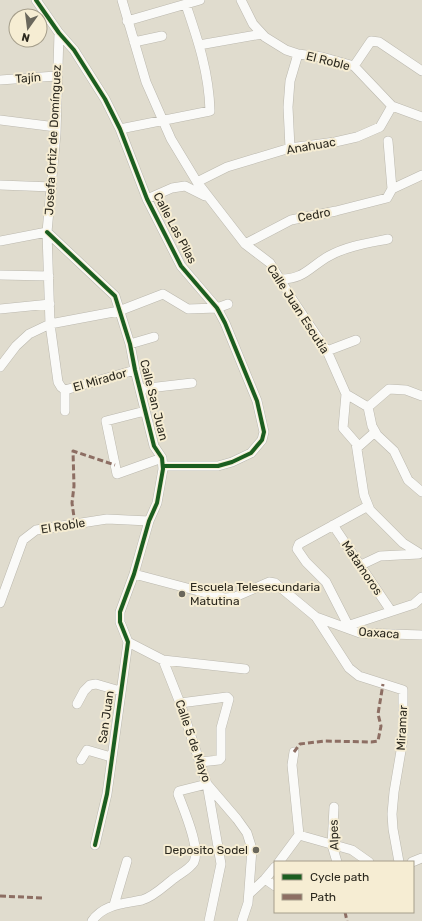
<svg xmlns="http://www.w3.org/2000/svg" width="422" height="921" font-family="Rubik,sans-serif">
  <style>
    .lines { fill: none; stroke-linecap: round; stroke-linejoin: round }
    .minor-casing { stroke: #bbb8ae; stroke-width: 10 }
    .minor { stroke: #fafaf8; stroke-width: 9 }
    .quiet { stroke: #8d6e63; stroke-width: 3; stroke-dasharray: 6 3; stroke-linecap: butt }
    .cycleway-casing { stroke: #f6edd3; stroke-width: 6 }
    .cycleway { stroke: #1b5e20; stroke-width: 4 }
    .poi-dot { fill: #6a675c; stroke: #f6edd3; stroke-width: 1.5 }
    .labels { text-anchor: middle; stroke-width: 4; stroke-linejoin: round; paint-order: stroke }
    .street-label { font-size: 12px; fill: #2b281e; stroke: #f6edd3 }
    .poi-label { font-size: 12px; fill: #2b281e; stroke: #f6edd3; text-anchor: start }
  </style>
  <rect width="100%" height="100%" fill="#e0dcce"/>
  <g class="lines">
    <defs>
      <path id="minor" d="M36,0L59,33L74,50L105,99L120,129L147,199L181,266L217,308L225,323L257,401L264,432L262,440L251,453L232,462L218,466H163
        M122,0L146,82L171,139L197,182L245,244L270,263L294,302L327,351L346,394L368,407
        M241,0L253,24L265,37L286,50L298,54L322,57L354,66L392,106L422,117
        M127,21L200,0
        M59,33L56,133L47,232L50,324L58,382L61,387L65,390V411
        M134,42L162,36
        M199,45L262,34
        M354,66L371,41L379,42L422,71
        M0,80L56,76
        M0,120L56,127
        M120,129L210,111C209,73 198,40 186,5
        M290,148L288,107L290,81L298,54
        M197,182L227,167L290,148L335,142L357,137L380,127L392,106
        M0,185L52,187
        M392,189L422,175
        M147,199L172,188L185,186L205,196
        M47,232L115,296L130,344L135,370L154,446L162,458L163,469L157,503L149,521L134,574L120,612V622L128,642L107,794L95,845
        M0,241L47,232
        M245,244L291,220L336,211L387,198L392,189L388,141
        M0,275L49,276
        M279,279C304,280 309,267 329,256C347,246 368,243 388,239
        M0,309L50,304
        M130,344L154,337
        M327,351L356,340
        M0,367L16,346L29,334L50,324L119,311L163,294L188,309L217,308L228,304
        M140,389L192,383
        M65,390L135,370
        M346,394L343,428L356,443L364,495L370,510L403,543L419,553
        M368,407L372,426L377,435L394,451L408,480L422,492
        M368,407L389,389L406,390L422,396
        M145,411L106,421L117,474L162,458
        M357,448L375,432
        M333,525L391,611
        M361,565L380,556L419,554
        M134,574L225,598L235,597L269,582L275,583L316,617L360,633L422,635
        M0,603L23,540L36,530L107,519L149,521
        M316,617L349,668L359,676L403,690V739L394,792L392,814L393,829L399,862
        M348,625L326,582L306,562L297,549L299,544L368,506
        M344,627L414,604L422,597
        M128,642L163,660L180,703L207,784L237,819L247,833L252,849L248,903L242,921
        M163,660L245,669
        M180,703L227,697L229,699L221,728V758L219,760L200,762
        M77,704L84,691L90,685L96,684L120,691
        M294,752L292,765L299,835
        M81,760L87,750L111,757
        M334,807L332,845L337,862
        M279,862L299,835L352,850L369,862
        M412,862L422,858
        M265,879L275,886
        M249,894L265,879L275,867
        M114,905L127,861
        M92,921C104,904 123,904 142,900C153,897 163,887 172,880C178,875 190,869 194,862C201,848 183,808 178,794L179,791L207,784L221,864L209,921"/>
    </defs>
    <use href="#minor" class="minor-casing"/>
    <use href="#minor" class="minor"/>
    <path class="quiet" d="M75,524L72,503L74,486L73,451L115,465
      M294,752L300,744L324,741L371,742L378,741L381,726L378,714L383,684
      M0,896L43,898
      M345,912L347,921"/>
    <defs>
      <path id="cycleway" d="M36,0L59,33L74,50L105,99L120,129L147,199L181,266L217,308L225,323L257,401L264,432L262,440L251,453L232,462L218,466H163
        M47,232L115,296L130,344L135,370L154,446L162,458L163,469L157,503L149,521L134,574L120,612V622L128,642L107,794L95,845"/>
    </defs>
    <use href="#cycleway" class="cycleway-casing"/>
    <use href="#cycleway" class="cycleway"/>
  </g>
  <g class="poi-dot">
    <circle cx="182" cy="594" r="4"/>
    <circle cx="256" cy="850" r="4"/>
  </g>
  <g class="labels">
    <g class="street-label">
      <text transform="translate(328 61) rotate(14)" y="4">El Roble</text>
      <text transform="translate(28 78) rotate(-4)" y="4">Tajín</text>
      <text transform="translate(53 140) rotate(-87)" y="4">Josefa Ortiz de Domínguez</text>
      <text transform="translate(311 146) rotate(-10)" y="4">Anahuac</text>
      <text transform="translate(314 215) rotate(-11)" y="4">Cedro</text>
      <text transform="translate(175 228) rotate(62)" y="4">Calle Las Pilas</text>
      <text transform="translate(298 309) rotate(57)" y="4">Calle Juan Escutia</text>
      <text transform="translate(100 380) rotate(-16)" y="4">El Mirador</text>
      <text transform="translate(154 400) rotate(76)" y="4">Calle San Juan</text>
      <text transform="translate(63 526) rotate(-9)" y="4">El Roble</text>
      <text transform="translate(362 568) rotate(56)" y="4">Matamoros</text>
      <text transform="translate(379 633) rotate(4)" y="4">Oaxaca</text>
      <text transform="translate(106 717) rotate(-82)" y="4">San Juan</text>
      <text transform="translate(402 728) rotate(-87)" y="4">Miramar</text>
      <text transform="translate(193 741) rotate(71)" y="4">Calle 5 de Mayo</text>
      <text transform="translate(334 835) rotate(-92)" y="4">Alpes</text>
    </g>
    <g class="poi-label">
      <text x="190" y="591">Escuela Telesecundaria<tspan x="190" dy="14">Matutina</tspan></text>
      <text x="248" y="854" text-anchor="end">Deposito Sodel</text>
    </g>
  </g>
  <rect x="274" y="861" width="140" height="52" fill="#f6edd3" stroke="#a59e8b"/>
  <rect x="282" y="874" width="20" height="6" fill="#1b5e20" stroke="#a59e8b"/>
  <text x="310" y="881" font-size="12" fill="#2b281e">Cycle path</text>
  <rect x="282" y="894" width="20" height="6" fill="#8d6e63" stroke="#a59e8b"/>
  <text x="310" y="901" font-size="12" fill="#2b281e">Path</text>
  <g transform="translate(28 28) rotate(194)"><circle r="19" fill="#f6edd3" stroke="#a59e8b"/>
  <path d="M0-3L7 15L0 10L-7 15Z" fill="#6a675c"/>
  <text y="-6" font-size="11" font-weight="bold" text-anchor="middle" fill="#2b281e">N</text>
  </g>
</svg>
